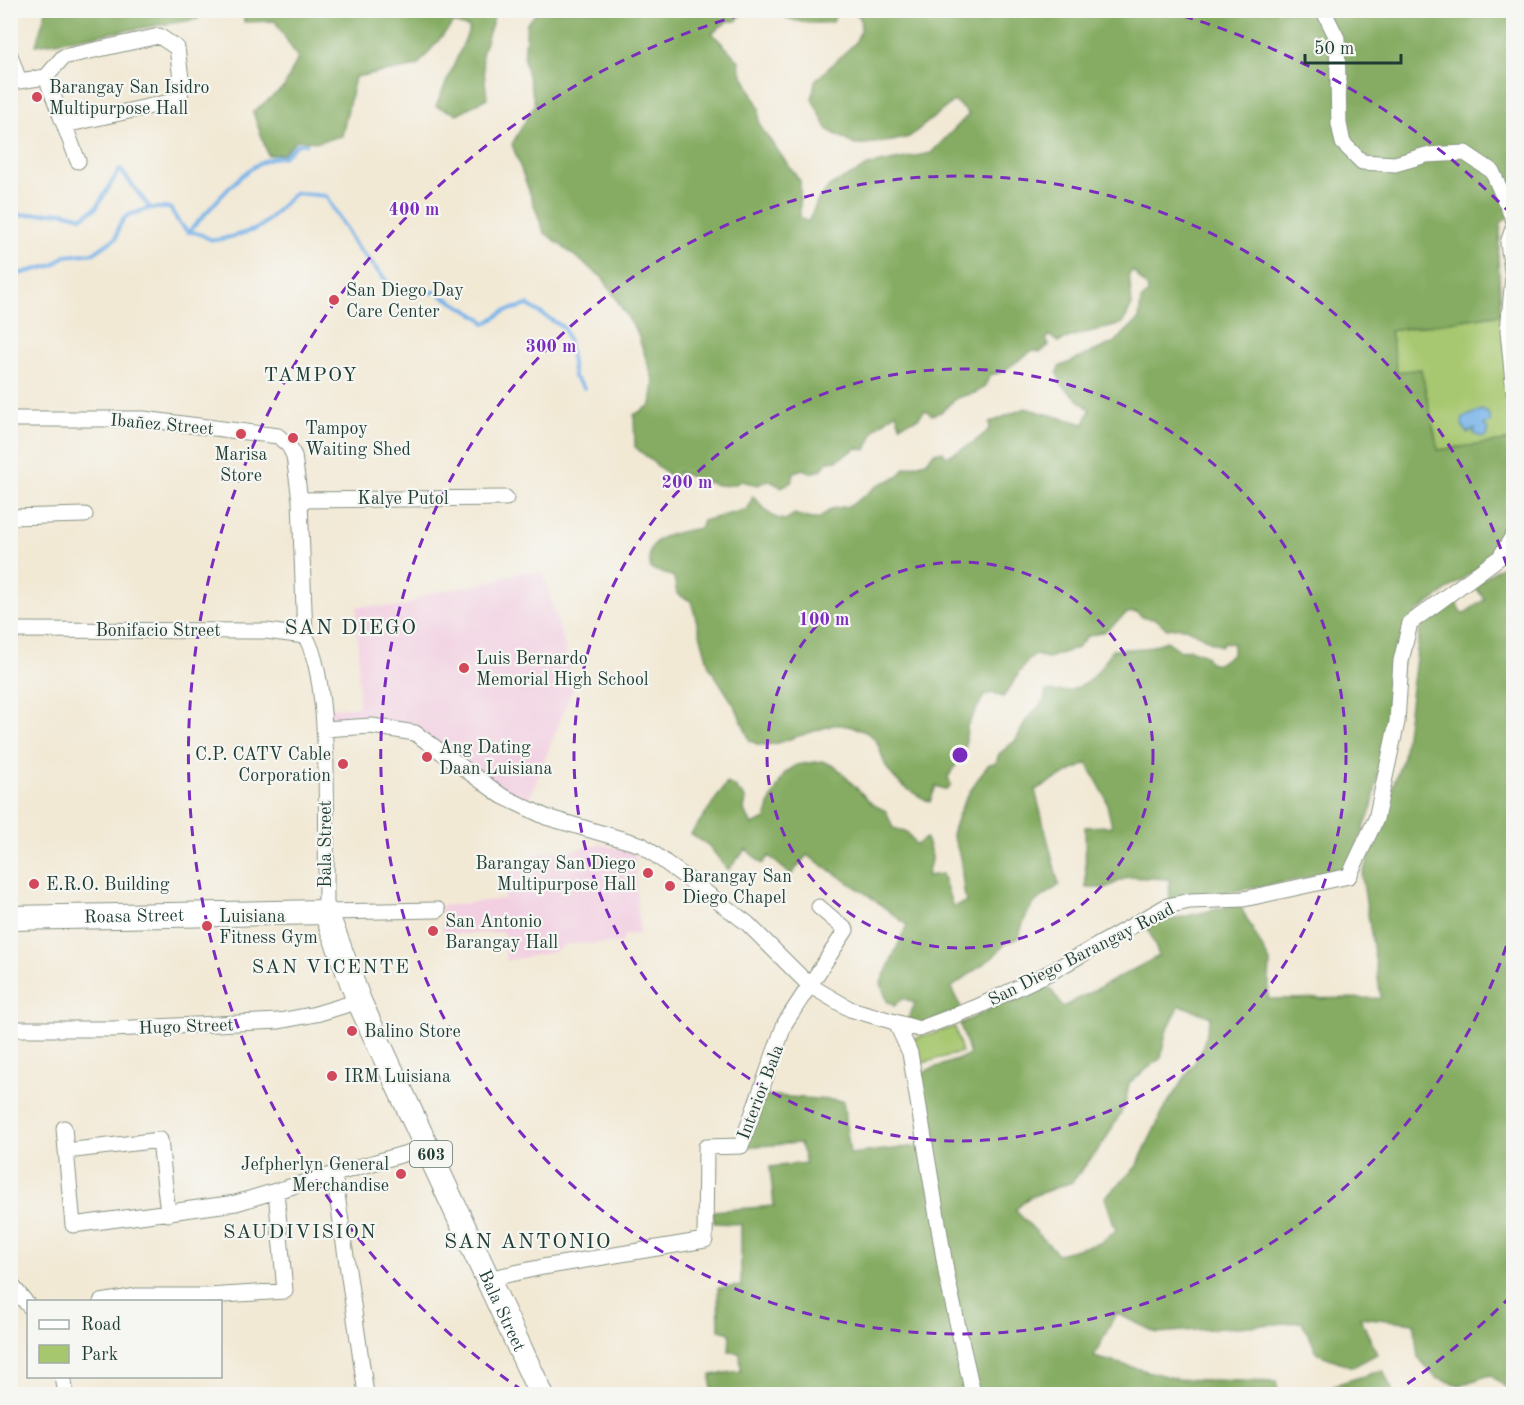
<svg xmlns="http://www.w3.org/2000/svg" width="1524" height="1405" font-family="'Old Standard TT',serif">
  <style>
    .built { fill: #f2cfe1 }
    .green { fill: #a7c76f; stroke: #638252; stroke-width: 1.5 }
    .forest { fill: #85ac62; stroke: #52744b; stroke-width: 1.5; fill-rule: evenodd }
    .water { fill: #76b2e8; stroke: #4a788e; stroke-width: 1.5 }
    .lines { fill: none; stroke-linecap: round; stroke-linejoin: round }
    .stream { stroke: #76b2e8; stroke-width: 4 }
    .minor-casing { stroke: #889384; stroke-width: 17 }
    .primary-casing { stroke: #889384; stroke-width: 26 }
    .minor { stroke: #fff; stroke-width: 15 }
    .primary { stroke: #fff; stroke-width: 24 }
    .ring { fill: none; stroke: #7b2cbf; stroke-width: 3; stroke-dasharray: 10 8 }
    .poi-dot { fill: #d1495b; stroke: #f6f6f2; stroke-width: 2 }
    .labels { text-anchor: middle; stroke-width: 4.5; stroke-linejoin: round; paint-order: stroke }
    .shield { fill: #f6f6f2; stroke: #60746d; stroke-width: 1.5 }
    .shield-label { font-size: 16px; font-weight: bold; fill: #1f3d34 }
    .poi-label { font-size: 18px; fill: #1f3d34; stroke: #f6f6f2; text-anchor: start }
    .street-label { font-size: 18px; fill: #1f3d34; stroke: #f6f6f2 }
    .neighbourhood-label { font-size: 20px; letter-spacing: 1.5px; fill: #1f3d34; stroke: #f6f6f2 }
    .quarter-label { font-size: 21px; letter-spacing: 1.5px; fill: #1f3d34; stroke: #f6f6f2 }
    .centre { fill: #7b2cbf; stroke: #f6f6f2; stroke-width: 3 }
    .ring-label { font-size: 18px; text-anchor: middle; font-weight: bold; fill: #7b2cbf; stroke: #f6f6f2; stroke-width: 4.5; stroke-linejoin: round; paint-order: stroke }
  </style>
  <rect width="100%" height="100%" fill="#f6f6f2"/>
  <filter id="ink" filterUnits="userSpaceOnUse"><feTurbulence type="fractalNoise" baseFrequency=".0167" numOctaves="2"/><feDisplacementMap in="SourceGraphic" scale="12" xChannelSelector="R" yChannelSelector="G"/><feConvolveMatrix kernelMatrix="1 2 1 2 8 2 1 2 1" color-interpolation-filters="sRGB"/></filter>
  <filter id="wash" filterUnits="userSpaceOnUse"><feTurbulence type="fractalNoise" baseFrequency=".008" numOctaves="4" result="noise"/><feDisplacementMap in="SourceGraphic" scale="24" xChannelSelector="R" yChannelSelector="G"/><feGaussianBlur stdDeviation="1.35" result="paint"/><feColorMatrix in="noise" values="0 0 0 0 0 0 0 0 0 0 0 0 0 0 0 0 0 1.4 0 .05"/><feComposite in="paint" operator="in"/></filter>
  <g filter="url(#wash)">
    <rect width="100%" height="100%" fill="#f2e9d5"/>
    <path class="built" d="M527,571L531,574L543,573L565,647L573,688L527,805L418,730L327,727L328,708L359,707L357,606L404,607L426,594L480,584Z
      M599,844L635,853L639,934L625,935L621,943L566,944L553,952L506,961L503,932L443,935L441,906L504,899L503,878L541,852L563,853Z"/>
    <path class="green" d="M1501,314L1513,415V440L1438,450L1421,369L1397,372L1390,331Z
      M955,1027L962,1052L919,1064L912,1039Z"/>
    <path class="forest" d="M676,10L701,14L705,11H740L741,15L736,21H728L712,33L739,61L740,69L759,108V123L764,132L800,181V218L808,222L819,198L830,186L870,165L931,153L969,114L954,101L909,137L892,141L855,145L828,130L812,99L815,81L855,43L861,30L860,17L851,11H1513L1514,211L1501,223L1498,257L1501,314L1390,331L1397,372L1421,369L1438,450L1513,440L1514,515L1507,537L1494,556L1417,612L1392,698L1372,807L1349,867C1290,885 1230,890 1170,903L1169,879L1128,877L1105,888H1086L1085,827L1112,826L1105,796L1087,763L1035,790L1059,885C1052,892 1046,893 1039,899C1027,908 1022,924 1019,938L1007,942L993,957L951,988L962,1009L920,1026L906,1024L915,1003L903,998L894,1006L887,1001L881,983L907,925L868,895L807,855L791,875L769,856L762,864L746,849L728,870L709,846L691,834L727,783L735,787L746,799L744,810L752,825L766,819L769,804L784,774L796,765L822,761L836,767L872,804L886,811L893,828L907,832L916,845L926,838L932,856L927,876L942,874L953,907L966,902C960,877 965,860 952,835C958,810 973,784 989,764L996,763L999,754L1016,740L1027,719L1044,701L1046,691C1080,696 1097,677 1112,650L1146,648L1167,641L1181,651L1190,649L1206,655L1209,662L1218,664L1233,653V644L1224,642L1221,646C1201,640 1191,622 1167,629L1156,619L1144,618L1136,612L1127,613L1105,631L1086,637L1077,648L1048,658L1035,655C1020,665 1015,683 1003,697L992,693L984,696L967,726L965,751L948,777L951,785L947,790L936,786L930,802C915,794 899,786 889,771C882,762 882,750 876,741C870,730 844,724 833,725L774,744L760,745L750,741L736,708L709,666L691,601L677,594L674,577L651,569C641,533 677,533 700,528L703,521L748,509L753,496C765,508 769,519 787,520L794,514L811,519L820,518L831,509L850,506L880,484L898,477L905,468L926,462L934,453L943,451L946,457C962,449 978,442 990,428L989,423L1025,408L1084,424L1090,410L1062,385L1057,373L1059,367L1115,342L1139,319L1141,300L1148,293L1147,287L1133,271L1129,274L1132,305L1123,323C1101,332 1081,330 1059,342L1048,335L1046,340L1049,345L1041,352L1032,351L1002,372L990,375C980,402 966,389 952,402C943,410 945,411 932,415L925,410L918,418L900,425L896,412L875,429L866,450L857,448L837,460L828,461L821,470L811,473L803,469L794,472L792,482L781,487L768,480L758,485L741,481C725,493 696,478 678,472L677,482L635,447L634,415L651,405L654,382L637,332L603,278L544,232L512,144L535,104L524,60L527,23L539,11Z
      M46,11H195L198,19L36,45Z
      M243,11H498L495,14L482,54L487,98L457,114L436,106L470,28L453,23L417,66L355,77L342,136L318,142L297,140L283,154L268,155L253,112L284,87L298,58L275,21L244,22Z
      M774,11L837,10V11L833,22C810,24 793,24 774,11Z
      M1513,558V1393L1490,1375L1460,1385L1436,1378L1418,1357L1414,1323L1360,1317L1377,1354L1353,1367L1318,1354L1302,1322L1157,1333L1116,1313L1094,1357L1177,1379L1276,1382L1279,1394H664L711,1391V1375L741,1371L740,1353L729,1352L730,1333L719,1330L718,1288L741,1286V1224L714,1223L713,1211L774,1206L770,1167L806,1163L800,1143L744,1147L762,1095L843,1101L850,1154L928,1145L917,1074L970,1055L960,1024L1045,981L1063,1007L1159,956L1147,925L1239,904L1270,962L1268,999L1381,998L1362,876L1403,757L1421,621L1455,600L1463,614L1485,599L1474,586ZM1180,1005L1211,1017L1201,1053L1165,1107L1136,1167L1105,1198L1116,1230L1100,1243L1058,1254L1015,1210L1030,1197L1072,1182L1104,1142L1125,1105L1129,1083L1161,1058L1166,1032Z
      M1383,1370L1394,1394H1331L1334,1385Z"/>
    <path class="water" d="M1481,410L1488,413L1491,422L1484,425L1488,429V434L1484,438L1474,434L1475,429L1467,433L1462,425L1463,418Z"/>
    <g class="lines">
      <path class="stream" d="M10,216L63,212L82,217L96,208L120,169L150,208H170L179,223L188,232C213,209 247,156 283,157L298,144H306
        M188,232C204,232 203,238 213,240C218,241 253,231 258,228C271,220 283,203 295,193L326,196L356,246L397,293L436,292L482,319L485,324L505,311L528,305L564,328L569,343L574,377L584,388
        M10,276L54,265L65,256L94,253L116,238L119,226L126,216L150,208"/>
    </g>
  </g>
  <g filter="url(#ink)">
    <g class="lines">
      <defs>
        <path id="minor" d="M1323,10L1337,38L1339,124L1343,143L1362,162L1395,164L1426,155L1465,153L1492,171L1514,221
          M10,55L19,81L46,77
          M65,125L179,100L182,86L177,48L159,36L63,57L46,77L78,161
          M1514,225L1508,243L1513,277L1508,331L1514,392
          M10,419H143L278,436L289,446L294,456L300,500L305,636C334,680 325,852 326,912L438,910
          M300,500L506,498
          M10,517L85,515
          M10,630L266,631L305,636
          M324,729L372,726L415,733L502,796L546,817L642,845L747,923L809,985L850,1009L919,1029L977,1007L1051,972L1167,906L1190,901L1244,899L1349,876L1376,819L1397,722L1401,661L1410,623L1500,557L1514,534
          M897,1025L910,1053L947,1277L973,1394
          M10,1029H113L279,1021L316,1014L359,1001
          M64,1128L73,1225L236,1203L276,1191
          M66,1151L160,1140L168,1214
          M334,1174L366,1394
          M487,1279L543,1267L705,1240L706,1147L741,1146L785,1023L846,930L819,907
          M10,1283L28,1305
          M101,1302L137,1296H208L285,1291L276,1191L428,1147
          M63,1376L66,1394"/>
        <g id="primary">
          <path id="s1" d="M10,918L326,912L359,1001L541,1394"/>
        </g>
      </defs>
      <use href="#minor" class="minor-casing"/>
      <use href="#primary" class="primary-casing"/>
      <use href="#minor" class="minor"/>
      <use href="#primary" class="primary"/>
    </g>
  </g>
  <g class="ring">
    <circle cx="960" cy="755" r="193"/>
    <circle cx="960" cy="755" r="386"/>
    <path d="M1512 929A579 579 0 1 1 1512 581"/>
    <path d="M1511 1296A772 772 0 0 1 1397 1391M523 1391A772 772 0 0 1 754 11M1166 11A772 772 0 0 1 1511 214"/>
  </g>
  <g class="poi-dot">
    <circle cx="37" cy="97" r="6"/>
    <circle cx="334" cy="300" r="6"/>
    <circle cx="241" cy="434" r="6"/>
    <circle cx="293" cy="438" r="6"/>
    <circle cx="464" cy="668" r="6"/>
    <circle cx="427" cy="757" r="6"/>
    <circle cx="343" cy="764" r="6"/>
    <circle cx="648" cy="873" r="6"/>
    <circle cx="34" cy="884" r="6"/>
    <circle cx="670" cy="886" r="6"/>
    <circle cx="207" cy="926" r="6"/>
    <circle cx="433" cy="931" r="6"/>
    <circle cx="352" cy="1031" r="6"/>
    <circle cx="332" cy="1076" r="6"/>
    <circle cx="401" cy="1174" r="6"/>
  </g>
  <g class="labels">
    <rect class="shield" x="410" y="1141" width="42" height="26" rx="4.5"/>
    <g class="shield-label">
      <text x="431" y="1160">603</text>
    </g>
    <g class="poi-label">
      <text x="49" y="93">Barangay San Isidro<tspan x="49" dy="21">Multipurpose Hall</tspan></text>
      <text x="346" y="296">San Diego Day<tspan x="346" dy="21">Care Center</tspan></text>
      <text x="305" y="434">Tampoy<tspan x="305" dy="21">Waiting Shed</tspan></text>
      <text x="241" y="460" text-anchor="middle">Marisa<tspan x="241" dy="21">Store</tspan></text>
      <text x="476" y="664">Luis Bernardo<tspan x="476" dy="21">Memorial High School</tspan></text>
      <text x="439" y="753">Ang Dating<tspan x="439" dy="21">Daan Luisiana</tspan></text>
      <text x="331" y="760" text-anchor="end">C.P. CATV Cable<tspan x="331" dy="21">Corporation</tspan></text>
      <text x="636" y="869" text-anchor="end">Barangay San Diego<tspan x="636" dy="21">Multipurpose Hall</tspan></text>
      <text x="682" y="882">Barangay San<tspan x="682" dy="21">Diego Chapel</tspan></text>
      <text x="46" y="890">E.R.O. Building</text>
      <text x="219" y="922">Luisiana<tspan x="219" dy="21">Fitness Gym</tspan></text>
      <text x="445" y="927">San Antonio<tspan x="445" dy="21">Barangay Hall</tspan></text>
      <text x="364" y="1037">Balino Store</text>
      <text x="344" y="1082">IRM Luisiana</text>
      <text x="389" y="1170" text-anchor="end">Jefpherlyn General<tspan x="389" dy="21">Merchandise</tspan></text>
    </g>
    <g class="street-label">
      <text transform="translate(162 424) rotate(5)" y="6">Ibañez Street</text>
      <text x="403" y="504">Kalye Putol</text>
      <text x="158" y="636">Bonifacio Street</text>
      <text transform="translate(325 844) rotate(-90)" y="6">Bala Street</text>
      <text dy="6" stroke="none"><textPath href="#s1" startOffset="124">Roasa Street</textPath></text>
      <text transform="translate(1081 954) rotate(-27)" y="6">San Diego Barangay Road</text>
      <text transform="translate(186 1026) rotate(-2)" y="6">Hugo Street</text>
      <text transform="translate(760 1092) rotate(-69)" y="6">Interior Bala</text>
      <text dy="6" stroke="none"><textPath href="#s1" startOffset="752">Bala Street</textPath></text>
    </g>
    <g class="neighbourhood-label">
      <text x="311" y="381">TAMPOY</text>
      <text x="331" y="973">SAN VICENTE</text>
      <text x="300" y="1238">SAUDIVISION</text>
    </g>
    <g class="quarter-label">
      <text x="351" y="634">SAN DIEGO</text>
      <text x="528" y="1248">SAN ANTONIO</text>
    </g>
  </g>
  <circle cx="960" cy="755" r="9" class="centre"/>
  <g class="ring-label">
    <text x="414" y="215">400 m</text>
    <text x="551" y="352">300 m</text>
    <text x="687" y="488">200 m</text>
    <text x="824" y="625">100 m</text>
  </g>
  <rect width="1524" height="1405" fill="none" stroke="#f6f6f2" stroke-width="36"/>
  <rect x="27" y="1300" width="195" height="78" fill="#f6f6f2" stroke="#a0aca6" stroke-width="1.5"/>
  <rect x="39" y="1320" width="30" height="9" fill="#ffffff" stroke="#a0aca6" stroke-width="1.5"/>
  <text x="81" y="1330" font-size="18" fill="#1f3d34">Road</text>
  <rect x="39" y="1345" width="30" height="18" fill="#a7c76f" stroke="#a0aca6" stroke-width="1.5"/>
  <text x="81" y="1360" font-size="18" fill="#1f3d34">Park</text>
  <path d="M1305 54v9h96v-9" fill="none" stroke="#1f3d34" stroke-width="3"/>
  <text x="1314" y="54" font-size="18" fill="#1f3d34" stroke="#f6f6f2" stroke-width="4.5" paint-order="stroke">50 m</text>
</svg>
